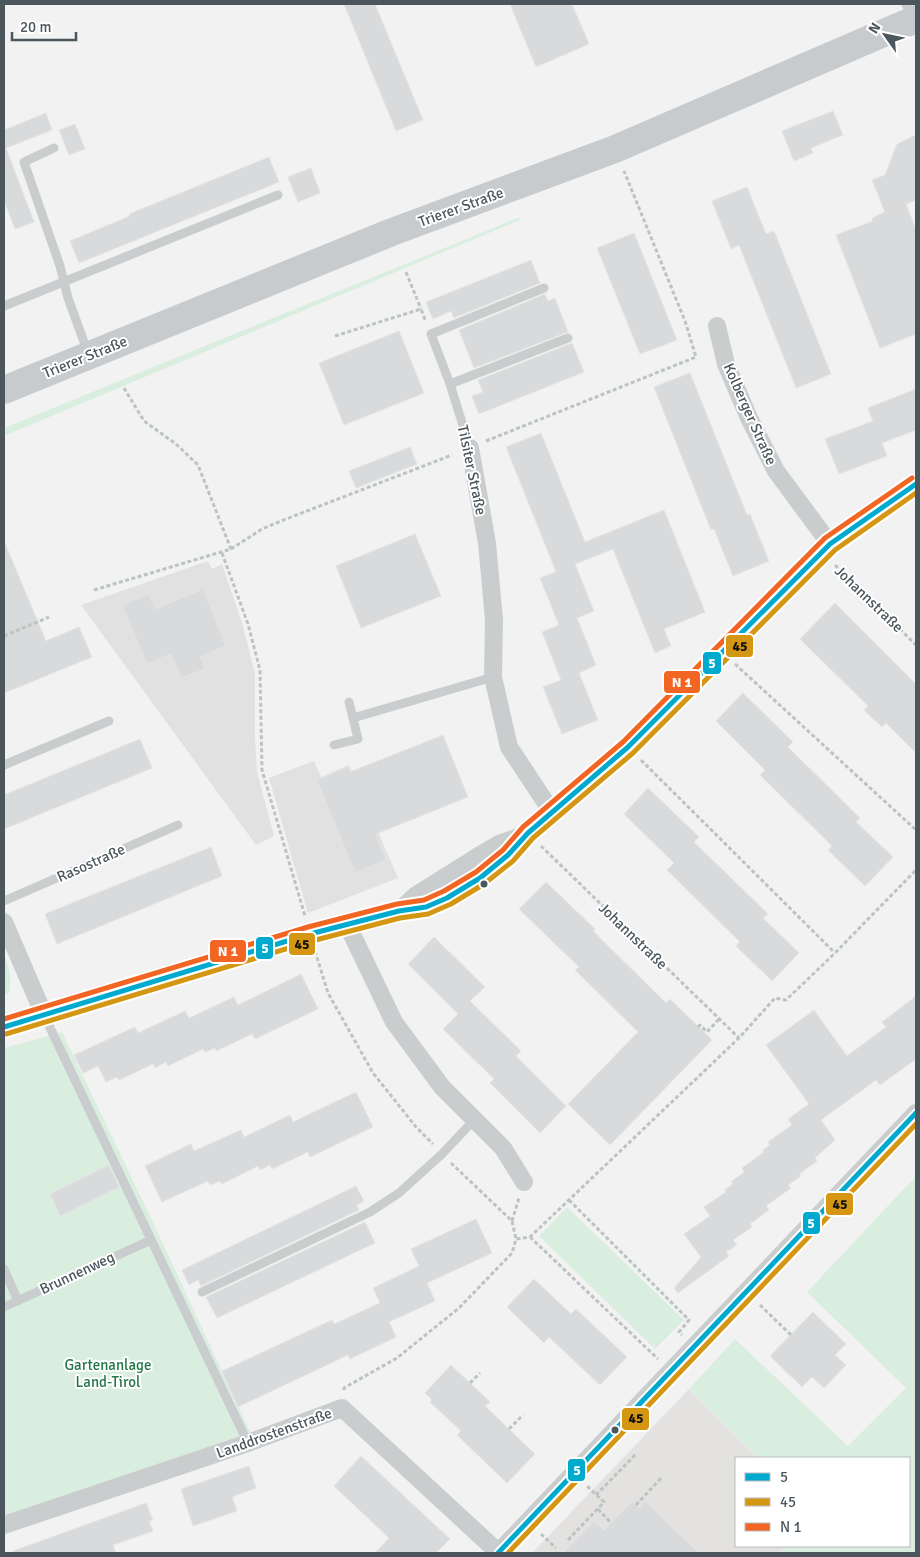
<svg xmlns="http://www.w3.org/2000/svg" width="920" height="1557" font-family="Signika,sans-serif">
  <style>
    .commercial { fill: #e4e2e0 }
    .education { fill: #e1e1e2 }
    .green { fill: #daeee0 }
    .building { fill: #d9dadb; stroke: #e4e4e5 }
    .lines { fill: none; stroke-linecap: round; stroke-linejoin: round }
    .path { stroke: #bac4c0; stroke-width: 3; stroke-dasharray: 4 2.5; stroke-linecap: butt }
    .lane { stroke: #cacdce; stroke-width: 9 }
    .street { stroke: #cacdce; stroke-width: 18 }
    .primary { stroke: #c8cbcd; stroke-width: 28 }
    .bus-1-casing { stroke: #fff; stroke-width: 9 }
    .bus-2-casing { stroke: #fff; stroke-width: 9 }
    .bus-3-casing { stroke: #fff; stroke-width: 9 }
    .bus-1 { stroke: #00a9ce; stroke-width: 5 }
    .bus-2 { stroke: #d59613; stroke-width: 5 }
    .bus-3 { stroke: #f26522; stroke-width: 5 }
    .bus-dot { fill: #4b565d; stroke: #fff; stroke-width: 2 }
    .labels { text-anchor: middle; stroke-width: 4; stroke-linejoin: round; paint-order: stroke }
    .street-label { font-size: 15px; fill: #4b565d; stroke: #fff }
    .park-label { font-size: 15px; fill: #237745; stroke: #fff }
    .line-badge { stroke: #fff; stroke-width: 2 }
    .badge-label { font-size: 14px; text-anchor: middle; font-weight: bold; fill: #fff }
    .pale-badge-label { font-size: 14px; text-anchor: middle; font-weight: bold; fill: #111 }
  </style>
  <rect width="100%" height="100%" fill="#f3f2f2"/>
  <path class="commercial" d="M689,1389L758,1458H736V1546H786L779,1553H532Z"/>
  <path class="education" d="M208,561L212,569L222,564L242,623L255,673V740L257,772L274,836L256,845L81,605Z
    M314,761L321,777L349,765L398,878L308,913L269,778Z"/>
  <path class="green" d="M518,218H521L520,220L4,436V428Z
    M4,955C10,968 12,979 9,993L4,996Z
    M62,1032L159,1235L252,1436L4,1516V1048Z
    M916,1176V1553H779L786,1546H909V1458H758L689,1389L735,1339L848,1446L906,1388L807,1292Z
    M567,1207L684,1320L655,1349L539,1236Z"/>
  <path class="building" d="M344,4H375L423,120L396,131Z
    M510,4H572L589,44L536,67Z
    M833,111L843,135L811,148L813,153L794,161L782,131Z
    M46,113L52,130L6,148L34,222L15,229L4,200V130Z
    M75,124L85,149L69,155L59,130Z
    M916,135V200L906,204L916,230V334L880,348L836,235L873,221L872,218L885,212L872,180L885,175L897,144Z
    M269,157L279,182L79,263L70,241L130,216L129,214Z
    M311,168L320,193L298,202L288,177Z
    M747,187L766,234L774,231L831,374L796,388L739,245L731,249L712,201Z
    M634,233L677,340L640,354L597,248Z
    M531,260L540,283L454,318L451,311L433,319L426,302Z
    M545,294L548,301L555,298L568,332L474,368L459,330Z
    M399,331L424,393L344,425L319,363Z
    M572,343L584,372L479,414L472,396L483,392L478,380Z
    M690,373L747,515L750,514L769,561L733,576L714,529L711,530L654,387Z
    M916,389V430L882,443L887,456L839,474L825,439L873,421L868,408Z
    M541,433L585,542L664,510L705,612L664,629L671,646L655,653L613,549L575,564L594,611L577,618L596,665L579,673L598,720L562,734L543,687L561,680L542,632L559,625L540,578L556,572L506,447Z
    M410,447L417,464L356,488L349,471Z
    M415,534L441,596L361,628L336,566Z
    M4,541L46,641L79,627L92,657L4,693Z
    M203,589L226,646L200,657L205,669L181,678L171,654L147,664L122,605L149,594L155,609Z
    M835,603L916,684V753L886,723L882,727L864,710L868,706L800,639Z
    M743,693L793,742L788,747L860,818L856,822L893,857L865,886L828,850L832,846L760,775L765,770L716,721Z
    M443,735L468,797L376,834L386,860L355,873L317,780L348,767L350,772Z
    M140,739L152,768L4,829V795Z
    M648,788L699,837L694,842L768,914L763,918L799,953L772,981L736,946L740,942L667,870L674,863L624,814Z
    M211,847L222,876L57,944L45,914Z
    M546,882L595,929L593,931L666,1003L670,999L712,1040L610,1145L568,1104L638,1032L575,970L579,967L519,909Z
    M434,937L485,987L470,1001L521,1051L516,1056L566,1106L540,1133L490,1083L494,1079L443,1029L458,1014L408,964Z
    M301,974L318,1009L255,1039L252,1034L216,1051L215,1048L205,1052L203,1049L168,1066L166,1062L155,1068L153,1064L119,1080L117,1077L106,1082L98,1066L83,1073L74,1055L135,1027L138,1033L185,1011L189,1018L234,997L238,1005Z
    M916,996V1059L880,1085L876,1080L821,1120L835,1140L815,1158L817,1161L799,1174L801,1176L788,1185L791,1188L766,1206L769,1210L750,1224L752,1227L733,1240L737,1245L726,1252L729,1256L678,1293L674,1288L701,1257L684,1234L710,1216L704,1207L726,1192L725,1190L733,1184L731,1182L744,1172L742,1168L764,1152L763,1150L770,1145L768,1142L792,1125L788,1119L809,1104L766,1045L814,1010L847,1056L886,1027L882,1022Z
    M356,1092L373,1127L310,1157L308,1152L272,1169L270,1165L260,1170L258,1166L222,1184L220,1181L210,1185L208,1181L162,1202L145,1166L191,1144L194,1151L241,1130L244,1137L290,1115L293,1122Z
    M109,1165L119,1187L60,1216L50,1194Z
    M356,1186L364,1201L357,1205L359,1210L201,1286L198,1280L189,1285L182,1270Z
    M476,1219L492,1253L427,1283L435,1301L389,1322L396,1337L350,1359L348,1355L238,1407L222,1371L332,1320L334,1324L380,1303L373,1288L419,1266L411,1249Z
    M365,1222L375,1243L217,1318L206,1297Z
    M534,1279L571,1314L576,1309L627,1357L600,1385L549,1337L544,1343L507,1307Z
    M813,1312L846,1344L835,1355L846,1365L824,1388L812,1377L802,1387L770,1356Z
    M451,1365L490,1402L485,1406L535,1454L507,1483L457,1435L461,1431L430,1402L432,1400L425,1393Z
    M361,1456L450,1539L436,1553H375L389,1538L334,1486Z
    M249,1466L256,1488L232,1497L237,1511L193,1526L181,1489Z
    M632,1501L639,1508L645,1501L699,1553H563L594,1521L604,1530Z
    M146,1503L153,1520L149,1521L153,1531L113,1545L116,1553H14L13,1551Z"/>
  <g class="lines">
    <path class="path" d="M406,272L421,309
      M335,336L421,309L426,322
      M124,388L144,421L176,444L198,465L231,549
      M486,441L696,357L685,321L624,171
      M222,553L248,624L260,670L262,770L305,916
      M835,565L916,645
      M94,590L231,549L262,529L281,521L452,455
      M4,636L49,617
      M735,664L916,830
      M641,760L835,953
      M541,846L739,1038
      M315,951L328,993L373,1073L416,1127L433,1144
      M698,1027L700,1025L707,1032L719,1019
      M451,1163L512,1221L516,1239
      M569,1200L689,1320L679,1332L682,1335
      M512,1221L519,1198
      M530,1237L658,1359
      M760,1305L791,1335
      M470,1383L480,1373
      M344,1390V1388L397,1358L459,1308L512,1253L516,1239L530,1237L739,1038L775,998L786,1000L835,953L916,870
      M509,1429L523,1415
      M596,1495L637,1453
      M636,1505L662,1477
      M598,1509L611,1523
      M541,1534L556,1548
      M568,1540L604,1502L586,1485"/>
    <path class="lane" d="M906,4L912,18
      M54,148L24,162L60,266L68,298L88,353
      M4,306L278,195
      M450,384L568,338
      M470,448L450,384L431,334L544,288
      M353,718L493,677
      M334,745L358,739L349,702
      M4,765L109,721
      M4,901L178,825
      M44,1015L248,1443
      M4,1269L18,1301
      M202,1292L370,1212L399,1193L442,1154L474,1120
      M4,1307L151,1240"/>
    <path class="street" d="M717,326L726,364L749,418L776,471L830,544
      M470,448L487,543L494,620L493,677L509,747L552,812
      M399,911L415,896L482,854L499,844L524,835
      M4,922L44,1015
      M347,924L394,1022L442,1087L503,1148L524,1182
      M4,1027L310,934L399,911L426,907L447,898L480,878L508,855L528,833L628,747L830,544L916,484
      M4,1525L248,1443L342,1408L499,1553
      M498,1553L916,1113"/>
    <path class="primary" d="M4,390L392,232L615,149L916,19"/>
    <defs>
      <path id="bus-1" d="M4,1027L310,934L399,911L426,907L447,898L480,878L508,855L528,833L628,747L830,544L916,484
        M498,1553L916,1113"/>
      <path id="bus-2" d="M6,1034L312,941L400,918L428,914L451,904L484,884L513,861L533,838L633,753L835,550L916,493
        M508,1553L916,1124"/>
      <path id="bus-3" d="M4,1019L308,927L397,904L424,900L444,891L476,872L503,850L523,827L623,742L825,538L912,478"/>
    </defs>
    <use href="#bus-1" class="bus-1-casing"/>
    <use href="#bus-2" class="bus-2-casing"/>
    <use href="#bus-3" class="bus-3-casing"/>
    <use href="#bus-1" class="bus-1"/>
    <use href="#bus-2" class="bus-2"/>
    <use href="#bus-3" class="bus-3"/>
  </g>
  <g class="bus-dot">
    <circle cx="484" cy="884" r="4.5"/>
    <circle cx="615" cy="1430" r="4.5"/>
  </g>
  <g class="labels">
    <g class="street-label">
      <text transform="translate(461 207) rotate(-20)" y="5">Trierer Straße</text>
      <text transform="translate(85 357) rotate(-22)" y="5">Trierer Straße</text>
      <text transform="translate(750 414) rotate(66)" y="5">Kolberger Straße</text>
      <text transform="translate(472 470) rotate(78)" y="5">Tilsiter Straße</text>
      <text transform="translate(869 599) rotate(44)" y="5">Johannstraße</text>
      <text transform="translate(91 863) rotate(-24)" y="5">Rasostraße</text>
      <text transform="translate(633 936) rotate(44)" y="5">Johannstraße</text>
      <text transform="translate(77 1273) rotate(-25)" y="5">Brunnenweg</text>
      <text transform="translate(274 1433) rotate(-20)" y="5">Landdrostenstraße</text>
    </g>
    <g class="park-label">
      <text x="108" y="1370">Gartenanlage<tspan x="108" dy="17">Land-Tirol</tspan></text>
    </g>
  </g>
  <g class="line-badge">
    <rect x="725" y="634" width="29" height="24" rx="5" fill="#d59613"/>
    <rect x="702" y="651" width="20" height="24" rx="5" fill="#00a9ce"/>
    <rect x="663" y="670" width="38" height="24" rx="5" fill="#f26522"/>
    <rect x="288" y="932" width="28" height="24" rx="5" fill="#d59613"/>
    <rect x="255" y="936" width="19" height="24" rx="5" fill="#00a9ce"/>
    <rect x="209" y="939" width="38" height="24" rx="5" fill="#f26522"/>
    <rect x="825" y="1192" width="29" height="24" rx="5" fill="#d59613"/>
    <rect x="802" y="1211" width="19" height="24" rx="5" fill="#00a9ce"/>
    <rect x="621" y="1407" width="29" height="24" rx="5" fill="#d59613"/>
    <rect x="567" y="1458" width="19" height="24" rx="5" fill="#00a9ce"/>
  </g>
  <g class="badge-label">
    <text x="712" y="668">5</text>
    <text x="682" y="687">N 1</text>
    <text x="265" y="953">5</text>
    <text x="228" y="956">N 1</text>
    <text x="811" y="1228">5</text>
    <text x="577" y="1475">5</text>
  </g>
  <g class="pale-badge-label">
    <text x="740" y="651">45</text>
    <text x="302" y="949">45</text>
    <text x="840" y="1209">45</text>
    <text x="636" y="1423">45</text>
  </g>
  <rect width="920" height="1557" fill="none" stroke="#4b565d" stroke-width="10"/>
  <rect x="735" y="1457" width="175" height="90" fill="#ffffff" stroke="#b7bbbe"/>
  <rect x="745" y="1473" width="25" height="8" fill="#00a9ce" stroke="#b7bbbe"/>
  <text x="780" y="1482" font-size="15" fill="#4b565d">5</text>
  <rect x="745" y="1498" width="25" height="8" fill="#d59613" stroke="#b7bbbe"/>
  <text x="780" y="1507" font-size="15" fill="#4b565d">45</text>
  <rect x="745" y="1523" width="25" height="8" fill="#f26522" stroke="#b7bbbe"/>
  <text x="780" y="1532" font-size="15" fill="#4b565d">N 1</text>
  <g transform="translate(885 35) rotate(303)" stroke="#ffffff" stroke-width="4" paint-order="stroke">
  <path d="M0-4L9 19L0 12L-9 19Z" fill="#4b565d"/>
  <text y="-8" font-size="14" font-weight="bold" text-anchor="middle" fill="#4b565d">N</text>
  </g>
  <path d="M12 32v8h64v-8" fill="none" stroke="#4b565d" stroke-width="2.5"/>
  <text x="20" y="32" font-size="15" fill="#4b565d" stroke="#ffffff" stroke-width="4" paint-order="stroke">20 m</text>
</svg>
